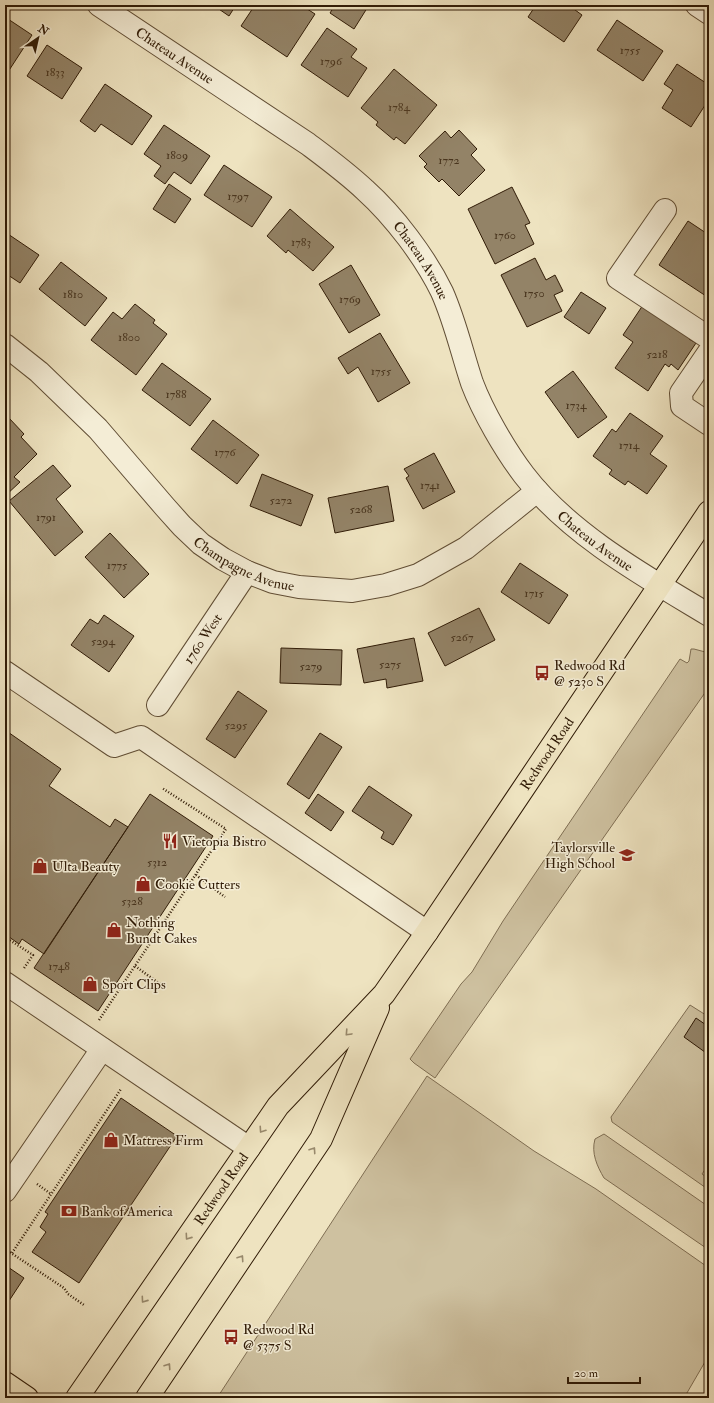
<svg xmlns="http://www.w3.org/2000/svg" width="714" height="1403" font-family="'IM FELL Double Pica',serif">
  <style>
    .green { fill: #cec1a0; stroke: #7f6e53 }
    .building { fill: #938367; stroke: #301b06 }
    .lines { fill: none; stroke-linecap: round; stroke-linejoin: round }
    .minor-casing { stroke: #604d34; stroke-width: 24 }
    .major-casing { stroke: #301b06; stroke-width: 24 }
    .path { stroke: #301b06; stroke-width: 2.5; stroke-dasharray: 1 2; stroke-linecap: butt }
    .minor { stroke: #f4edd6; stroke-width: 22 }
    .major { stroke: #eee3c0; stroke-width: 22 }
    .oneway { stroke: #98896c }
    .labels { text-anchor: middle; stroke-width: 3; stroke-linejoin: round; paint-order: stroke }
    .number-label { font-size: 12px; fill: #49351e }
    .street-label { font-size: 14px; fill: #301b06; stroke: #f4edd6 }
    .poi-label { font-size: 14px; fill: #301b06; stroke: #f4edd6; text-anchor: start }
  </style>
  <rect width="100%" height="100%" fill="#eee3c0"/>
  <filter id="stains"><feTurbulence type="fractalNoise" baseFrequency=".005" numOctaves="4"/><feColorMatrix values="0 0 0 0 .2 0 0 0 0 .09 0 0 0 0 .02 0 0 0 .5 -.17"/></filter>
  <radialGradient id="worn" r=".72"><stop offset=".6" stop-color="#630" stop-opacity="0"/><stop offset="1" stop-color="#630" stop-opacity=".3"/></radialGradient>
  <path class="green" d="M691,649H694L709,653V687L435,1078L414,1063L410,1059L461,984L472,972L503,921L680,659L687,663L689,661Z
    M690,1005L709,1017V1164L702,1174L709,1179V1190L612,1122L611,1117Z
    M427,1076L534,1151L596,1189L709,1268V1355L684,1398H217Z
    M604,1134L709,1207V1250L604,1178C597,1166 591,1153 595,1139Z"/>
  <path class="building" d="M213,5H236L229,16Z
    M255,5H301L315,14L287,57L241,26Z
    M335,5H369L354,29L330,13Z
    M536,5H572L571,7L582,15L564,42L528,17Z
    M5,17L32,35L6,75H5Z
    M617,20L663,51L643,81L597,50Z
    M327,28L357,49L351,57L367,68L348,97L301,65Z
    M47,45L82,68L62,99L27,76Z
    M677,64L709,85V99L691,127L662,108L673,90L664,84Z
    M394,69L437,105L405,144L396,137L394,140L376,125L378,122L361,108Z
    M105,84L152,116L132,145L101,124L95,132L80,121Z
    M164,125L210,156L191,184L174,172L165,184L154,176L161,166L144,154Z
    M459,130L477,149L471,155L485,170L459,196L442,179L439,182L424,167L427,164L419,156L445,131L451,138Z
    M224,165L272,197L252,227L204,195Z
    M169,184L191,199L175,223L153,209Z
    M512,187L530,223L525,225L534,244L495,264L468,209Z
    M290,209L334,247L313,271L288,250L286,253L267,236Z
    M688,221L709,235V298L659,265Z
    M5,232L39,255L20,283L5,273Z
    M535,258L546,280L555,275L563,291L554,295L562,311L527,327L501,275Z
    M61,262L107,298L85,326L39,289Z
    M351,265L380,315L349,333L319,284Z
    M581,292L606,308L589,334L564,317Z
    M135,304L155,320L153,323L167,334L136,375L91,340L113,312L122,319Z
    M643,305L691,337L689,339L696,343L678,370L671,364L669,367L665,364L648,391L615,368L633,342L623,335Z
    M380,333L410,383L378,402L358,367L348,374L338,358Z
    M162,363L211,399L190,426L142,390Z
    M573,371L607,417L578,438L545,392Z
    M630,413L663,436L650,454L667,466L647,494L628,481L625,485L609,474L612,470L593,456L612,429L616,432Z
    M9,418L24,434L21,437L37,454L14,477L20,482L5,496V422Z
    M213,420L259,455L237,484L191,449Z
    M434,453L455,492L423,509L406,478L409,476L404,469Z
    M53,465L71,486L56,499L83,532L55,556L9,501Z
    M262,474L313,495L301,526L250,506Z
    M388,486L394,521L335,533L328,498Z
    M110,533L149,574L124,598L85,557Z
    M520,563L568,595L549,624L501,592Z
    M479,608L495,640L445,666L428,633Z
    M104,615L134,636L109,672L71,645L90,619L98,624Z
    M414,638L423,681L387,688L386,679L364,683L357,649Z
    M281,648L342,650L341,685L280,683Z
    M238,691L267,711L235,758L206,739Z
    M5,730L61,769L49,786L110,827L115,819L128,827L44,954L22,939L19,944L5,934Z
    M320,733L342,747L309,799L287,784Z
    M369,786L412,815L393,845L381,838L384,832L352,811Z
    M150,794L213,836L98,1011L34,968Z
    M318,794L344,812L331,831L305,813Z
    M696,1018L709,1027V1055L684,1037Z
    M121,1098L177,1136L79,1283L32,1252L46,1232L40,1227L48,1214L45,1212Z
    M5,1265L24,1278L5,1307Z"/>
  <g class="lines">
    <defs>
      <g id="minor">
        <path id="s1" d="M99,5L308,144C328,159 347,173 365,190C394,216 425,257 442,292C455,321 462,353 472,383C483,412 505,450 524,475C569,534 646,577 709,615"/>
        <path d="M697,5L709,13"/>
        <path d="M665,210L618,278L709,338"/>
        <path id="s2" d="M5,345L39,372L98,429L165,507L182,526L201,544L223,559L247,572L273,582L299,587L352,591L386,585L418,575L466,548L537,491"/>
        <path d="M709,352L681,393L682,406L709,424"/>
        <path d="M5,672L114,746L141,737L427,932"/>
        <path id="s3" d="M158,705L247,572"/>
        <path d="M5,983L249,1148"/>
        <path d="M5,1191L102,1049"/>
      </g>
      <g id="major">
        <path d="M5,1383L27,1398"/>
        <path id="s4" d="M77,1398L278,1106L384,994L427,932L709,512"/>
        <path d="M147,1398L321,1139L378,1008"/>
      </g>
    </defs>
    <use href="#minor" class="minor-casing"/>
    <use href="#major" class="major-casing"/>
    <path class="path" d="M196,875L225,897
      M5,937L33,955L24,968
      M135,966L164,987
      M99,1020L226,829L162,788
      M37,1184L51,1194
      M5,1249L64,1288L68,1294L84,1305
      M12,1253L121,1089"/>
    <use href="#minor" class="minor"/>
    <use href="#major" class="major"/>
  </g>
  <defs><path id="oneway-chevron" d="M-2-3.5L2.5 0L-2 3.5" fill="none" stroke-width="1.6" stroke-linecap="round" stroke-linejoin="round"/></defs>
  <g class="oneway">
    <use href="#oneway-chevron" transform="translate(348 1033) rotate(133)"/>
    <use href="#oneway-chevron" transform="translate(262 1130) rotate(124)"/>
    <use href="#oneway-chevron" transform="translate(313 1150) rotate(-56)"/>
    <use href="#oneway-chevron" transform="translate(188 1237) rotate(125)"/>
    <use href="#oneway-chevron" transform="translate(241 1258) rotate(-56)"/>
    <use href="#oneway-chevron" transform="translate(144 1300) rotate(125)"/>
    <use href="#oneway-chevron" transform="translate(168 1366) rotate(-56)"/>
  </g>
  <defs>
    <symbol id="bus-bare" viewBox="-9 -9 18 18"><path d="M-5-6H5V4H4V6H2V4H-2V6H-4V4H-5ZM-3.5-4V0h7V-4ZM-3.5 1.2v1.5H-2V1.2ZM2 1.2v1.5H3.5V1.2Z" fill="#8f2418" stroke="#f4edd6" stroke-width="2.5" paint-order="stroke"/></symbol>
    <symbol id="restaurant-bare" viewBox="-9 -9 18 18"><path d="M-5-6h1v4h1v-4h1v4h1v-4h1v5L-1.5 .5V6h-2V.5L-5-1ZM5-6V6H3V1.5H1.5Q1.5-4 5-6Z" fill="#8f2418" stroke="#f4edd6" stroke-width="2.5" paint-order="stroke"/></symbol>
    <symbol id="school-bare" viewBox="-9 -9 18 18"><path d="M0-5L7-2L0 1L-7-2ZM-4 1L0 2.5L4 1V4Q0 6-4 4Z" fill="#8f2418" stroke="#f4edd6" stroke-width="2.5" paint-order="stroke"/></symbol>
    <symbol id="shop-bare" viewBox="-9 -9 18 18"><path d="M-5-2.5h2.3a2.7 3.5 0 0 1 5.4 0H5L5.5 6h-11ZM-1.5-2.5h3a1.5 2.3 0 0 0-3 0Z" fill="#8f2418" stroke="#f4edd6" stroke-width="2.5" paint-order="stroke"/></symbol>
    <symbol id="bank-bare" viewBox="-9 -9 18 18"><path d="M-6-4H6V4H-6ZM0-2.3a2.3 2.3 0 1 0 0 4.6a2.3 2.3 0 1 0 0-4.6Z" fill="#8f2418" stroke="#f4edd6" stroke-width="2.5" paint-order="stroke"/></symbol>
  </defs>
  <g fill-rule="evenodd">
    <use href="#bus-bare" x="531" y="662" width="22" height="22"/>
    <use href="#restaurant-bare" x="159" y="830" width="22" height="22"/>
    <use href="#school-bare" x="616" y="844" width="22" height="22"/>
    <use href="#shop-bare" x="29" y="855" width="22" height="22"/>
    <use href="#shop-bare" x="132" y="873" width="22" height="22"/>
    <use href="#shop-bare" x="103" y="919" width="22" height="22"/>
    <use href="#shop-bare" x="79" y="973" width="22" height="22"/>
    <use href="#shop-bare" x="100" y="1129" width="22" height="22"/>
    <use href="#bank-bare" x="58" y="1200" width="22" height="22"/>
    <use href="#bus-bare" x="220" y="1326" width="22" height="22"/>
  </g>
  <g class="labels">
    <g class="number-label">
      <text x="630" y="54">1755</text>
      <text x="331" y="65">1796</text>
      <text x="55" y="76">1833</text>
      <text x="399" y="111">1784</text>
      <text x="177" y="159">1809</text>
      <text x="449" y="164">1772</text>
      <text x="238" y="200">1797</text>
      <text x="505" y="239">1760</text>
      <text x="301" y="246">1783</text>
      <text x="534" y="297">1750</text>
      <text x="73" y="298">1810</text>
      <text x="350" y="303">1769</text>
      <text x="129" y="341">1800</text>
      <text x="657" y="358">5218</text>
      <text x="381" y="375">1755</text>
      <text x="176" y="398">1788</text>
      <text x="576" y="409">1734</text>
      <text x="629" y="449">1714</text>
      <text x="225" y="456">1776</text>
      <text x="430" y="489">1741</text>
      <text x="281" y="504">5272</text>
      <text x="361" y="513">5268</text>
      <text x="46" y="521">1791</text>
      <text x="117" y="569">1775</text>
      <text x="534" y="597">1715</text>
      <text x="462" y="641">5267</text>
      <text x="103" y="645">5294</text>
      <text x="390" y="668">5275</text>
      <text x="311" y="670">5279</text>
      <text x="236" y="729">5295</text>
      <text x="157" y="866">5312</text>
      <text x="132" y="905">5328</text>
      <text x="59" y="970">1748</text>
    </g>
    <g class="street-label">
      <text dy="5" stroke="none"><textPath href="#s1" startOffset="91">Chateau Avenue</textPath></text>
      <text dy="5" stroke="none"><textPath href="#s1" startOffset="415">Chateau Avenue</textPath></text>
      <text dy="5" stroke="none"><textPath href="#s1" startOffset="752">Chateau Avenue</textPath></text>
      <text dy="5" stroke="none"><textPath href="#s2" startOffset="328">Champagne Avenue</textPath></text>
      <text dy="5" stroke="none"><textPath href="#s3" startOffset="80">1760 West</textPath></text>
      <text dy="5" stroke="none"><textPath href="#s4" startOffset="799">Redwood Road</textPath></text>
      <text dy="5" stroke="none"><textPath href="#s4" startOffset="254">Redwood Road</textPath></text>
    </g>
    <g class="poi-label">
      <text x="554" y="670">Redwood Rd<tspan x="554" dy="16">@ 5230 S</tspan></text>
      <text x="182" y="846">Vietopia Bistro</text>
      <text x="615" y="852" text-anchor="end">Taylorsville<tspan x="615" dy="16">High School</tspan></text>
      <text x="52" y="871">Ulta Beauty</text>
      <text x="155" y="889">Cookie Cutters</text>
      <text x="126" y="927">Nothing<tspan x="126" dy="16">Bundt Cakes</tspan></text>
      <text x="102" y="989">Sport Clips</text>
      <text x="123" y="1145">Mattress Firm</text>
      <text x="81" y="1216">Bank of America</text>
      <text x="243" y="1334">Redwood Rd<tspan x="243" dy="16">@ 5375 S</tspan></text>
    </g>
  </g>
  <rect width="714" height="1403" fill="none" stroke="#eee3c0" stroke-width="20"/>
  <rect x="6" y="6" width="702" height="1391" fill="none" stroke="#301b06" stroke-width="2"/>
  <rect x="10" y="10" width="694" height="1383" fill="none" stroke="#301b06"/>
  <g transform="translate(38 38) rotate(34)" stroke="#f4edd6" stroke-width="3" paint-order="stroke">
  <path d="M0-3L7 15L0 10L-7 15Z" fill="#301b06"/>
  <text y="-6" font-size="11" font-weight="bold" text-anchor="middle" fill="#301b06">N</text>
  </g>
  <path d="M568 1377v6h72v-6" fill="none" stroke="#301b06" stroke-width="2"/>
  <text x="574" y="1377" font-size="12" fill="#301b06" stroke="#f4edd6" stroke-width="3" paint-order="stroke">20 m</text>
  <rect width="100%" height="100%" filter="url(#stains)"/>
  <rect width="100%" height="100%" fill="url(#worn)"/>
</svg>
